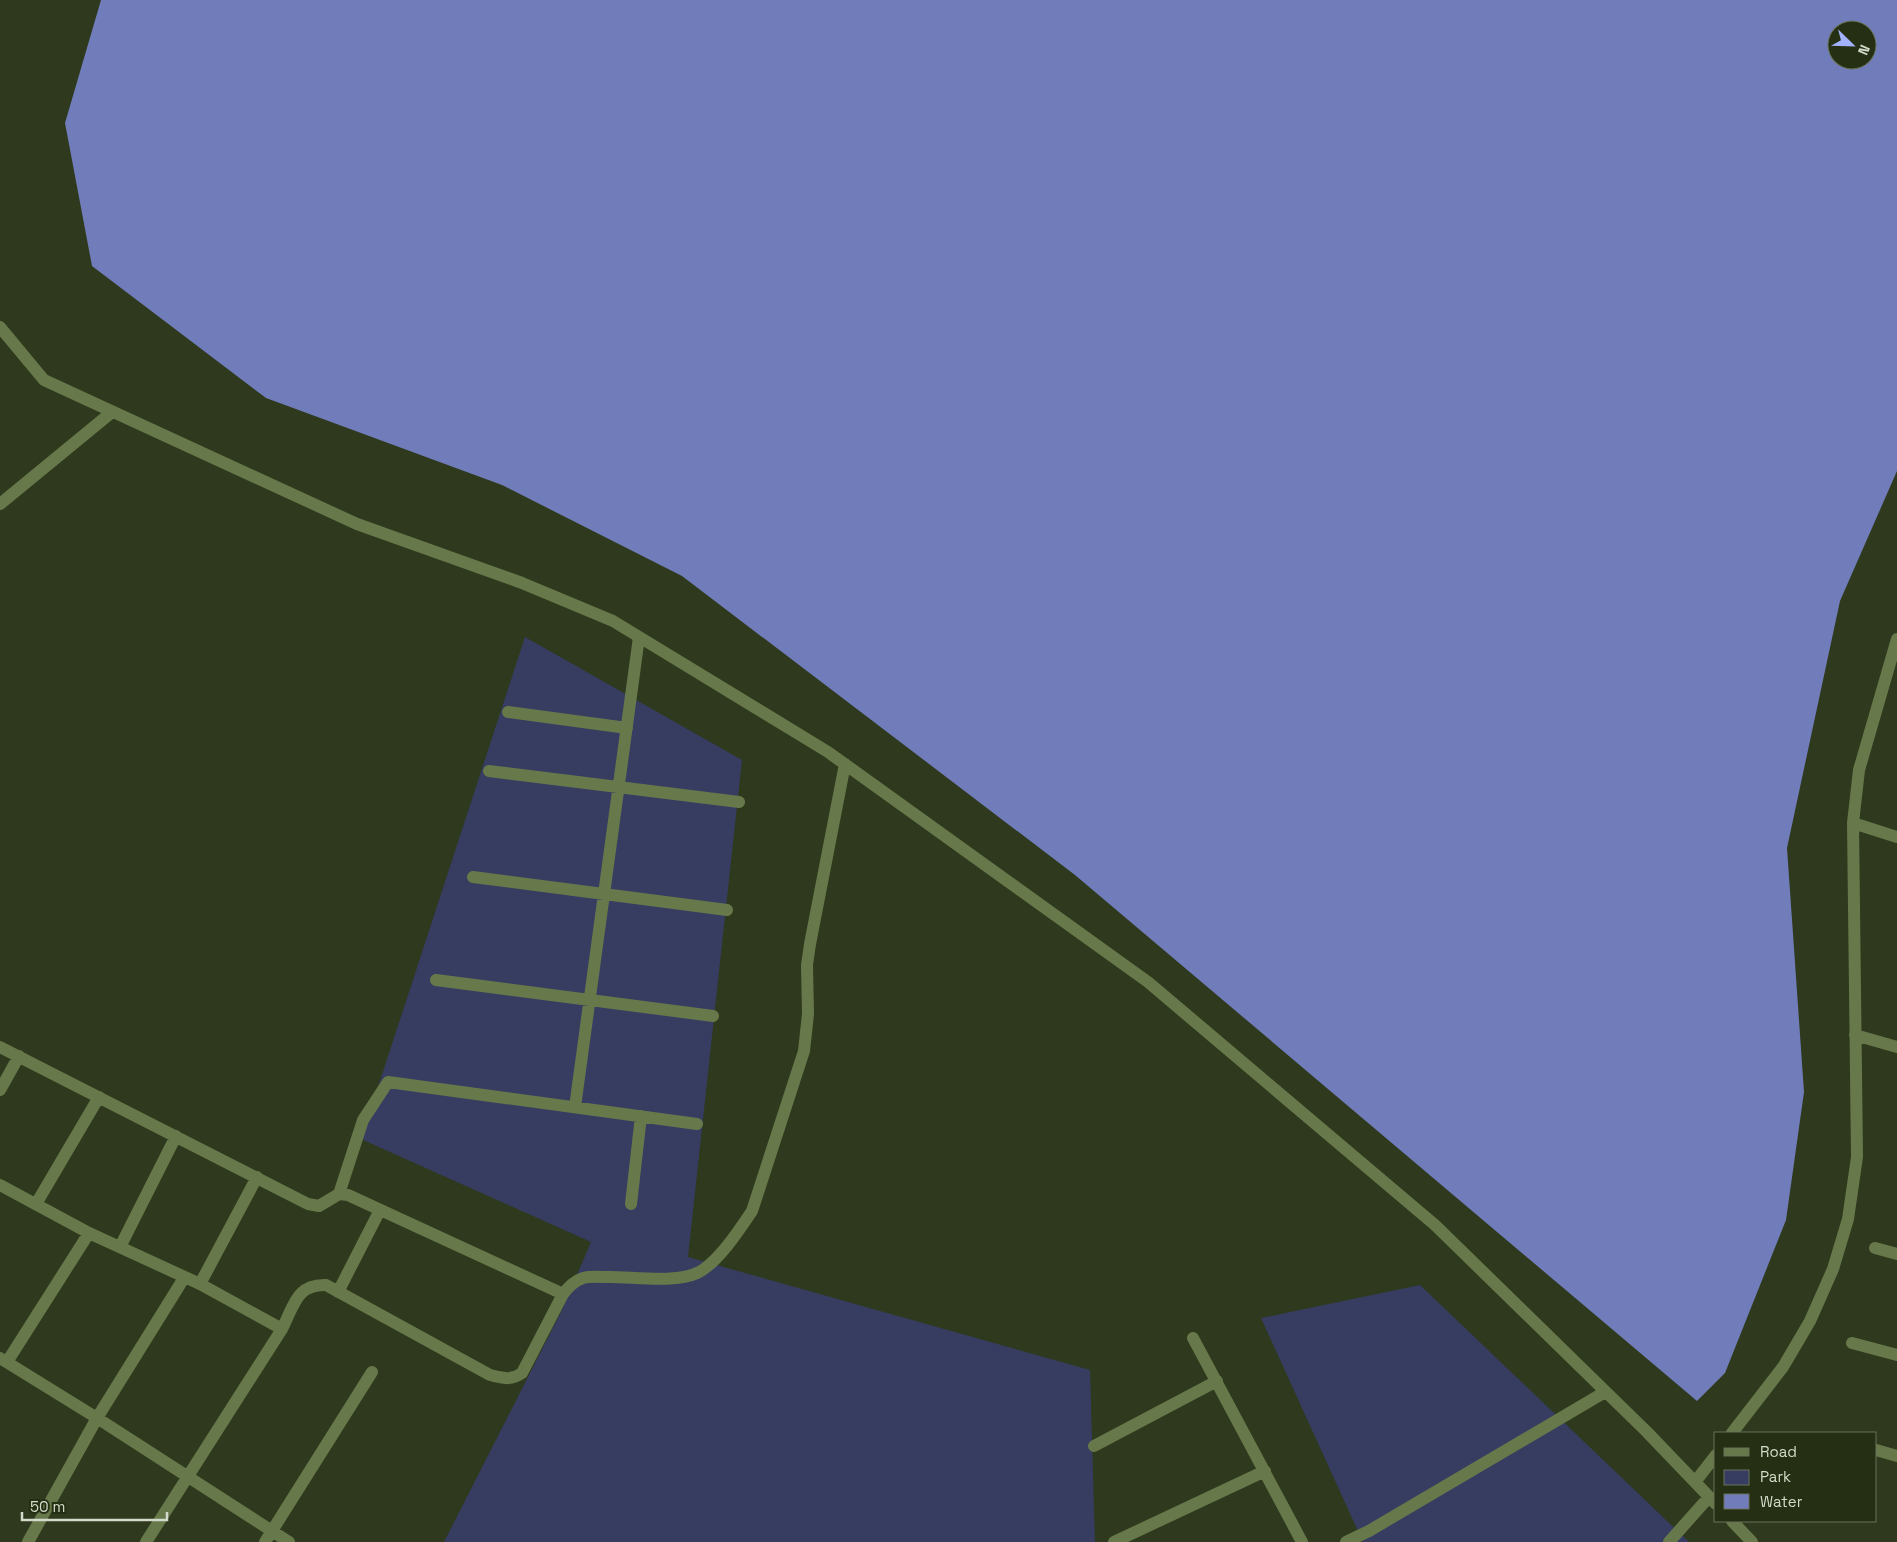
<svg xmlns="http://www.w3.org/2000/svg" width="1897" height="1542" font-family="'Space Grotesk',sans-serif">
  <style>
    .green { fill: #363d60 }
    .water { fill: #707dba; fill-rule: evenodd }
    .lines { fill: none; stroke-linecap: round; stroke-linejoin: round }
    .minor { stroke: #67794b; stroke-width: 12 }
  </style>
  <rect width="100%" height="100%" fill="#2f391d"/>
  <path class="green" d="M525,637L742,760L688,1257L1090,1370L1095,1542H444L561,1312L591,1242L361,1139Z
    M1420,1285L1689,1542H1363L1261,1318Z"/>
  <path class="water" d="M101,0H1897V471L1840,601L1787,848L1804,1092L1786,1220L1725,1373L1697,1401L1075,875L682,576L502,485L266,398L92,266L65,123ZM1837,30H1867V60H1837Z"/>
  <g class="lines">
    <path class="minor" d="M0,327L44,380L357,524L522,583L613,621L828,752L1148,982L1435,1225L1647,1432L1716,1504
      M0,504L112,412
      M508,712L627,728
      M489,771L739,802
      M1853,823L1897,837
      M473,877L727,910
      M436,980L713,1016
      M1855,1035L1897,1047
      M0,1047L308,1204L319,1206L339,1194L348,1195L563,1294
      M0,1090L19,1056
      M575,1107L639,637
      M0,1185L89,1233L200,1284L282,1329
      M339,1194L363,1120L388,1082L697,1124
      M36,1204L99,1097
      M631,1204L641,1116
      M120,1247L176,1136
      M1875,1248L1897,1254
      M200,1284L257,1177
      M338,1292L380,1210
      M1193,1338L1302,1542
      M1852,1343L1897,1355
      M0,1358L97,1418L289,1542
      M7,1362L89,1233
      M1732,1433L1783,1367L1810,1321L1833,1269L1848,1219L1857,1157L1853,823L1859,770L1897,639
      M1094,1446L1217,1381
      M1876,1450L1897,1456
      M1695,1482L1716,1455
      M1732,1521L1752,1542
      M28,1542L97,1418L184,1278
      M146,1542L282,1329C294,1306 296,1284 326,1285L490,1375C503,1378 511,1381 522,1373L563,1294C569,1287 574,1281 583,1278C591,1276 602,1277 610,1277C634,1277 676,1283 697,1273C717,1264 740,1229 752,1211L804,1051L808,1014L807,965L810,944L845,764
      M265,1542L372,1372
      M1114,1542L1265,1471
      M1346,1542L1369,1531L1605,1392
      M1669,1542L1709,1497"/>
  </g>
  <rect x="1714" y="1432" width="162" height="90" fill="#252f13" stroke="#6b735c"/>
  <rect x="1724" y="1448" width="25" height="8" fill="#67794b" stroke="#6b735c"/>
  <text x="1760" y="1457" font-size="15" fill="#d3dac9">Road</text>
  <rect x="1724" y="1470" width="25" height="15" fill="#363d60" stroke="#6b735c"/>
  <text x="1760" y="1482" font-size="15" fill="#d3dac9">Park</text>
  <rect x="1724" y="1494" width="25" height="15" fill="#707dba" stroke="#6b735c"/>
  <text x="1760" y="1507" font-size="15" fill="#d3dac9">Water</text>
  <g transform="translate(1852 45) rotate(113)"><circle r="24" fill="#252f13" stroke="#6b735c"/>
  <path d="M0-4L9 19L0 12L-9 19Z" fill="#a2b2fd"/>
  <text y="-8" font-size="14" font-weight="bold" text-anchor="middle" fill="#d3dac9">N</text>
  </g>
  <path d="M22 1512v8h145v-8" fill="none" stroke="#d3dac9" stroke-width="2.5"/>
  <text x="30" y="1512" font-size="15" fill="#d3dac9" stroke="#252f13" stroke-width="4" paint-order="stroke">50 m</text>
</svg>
